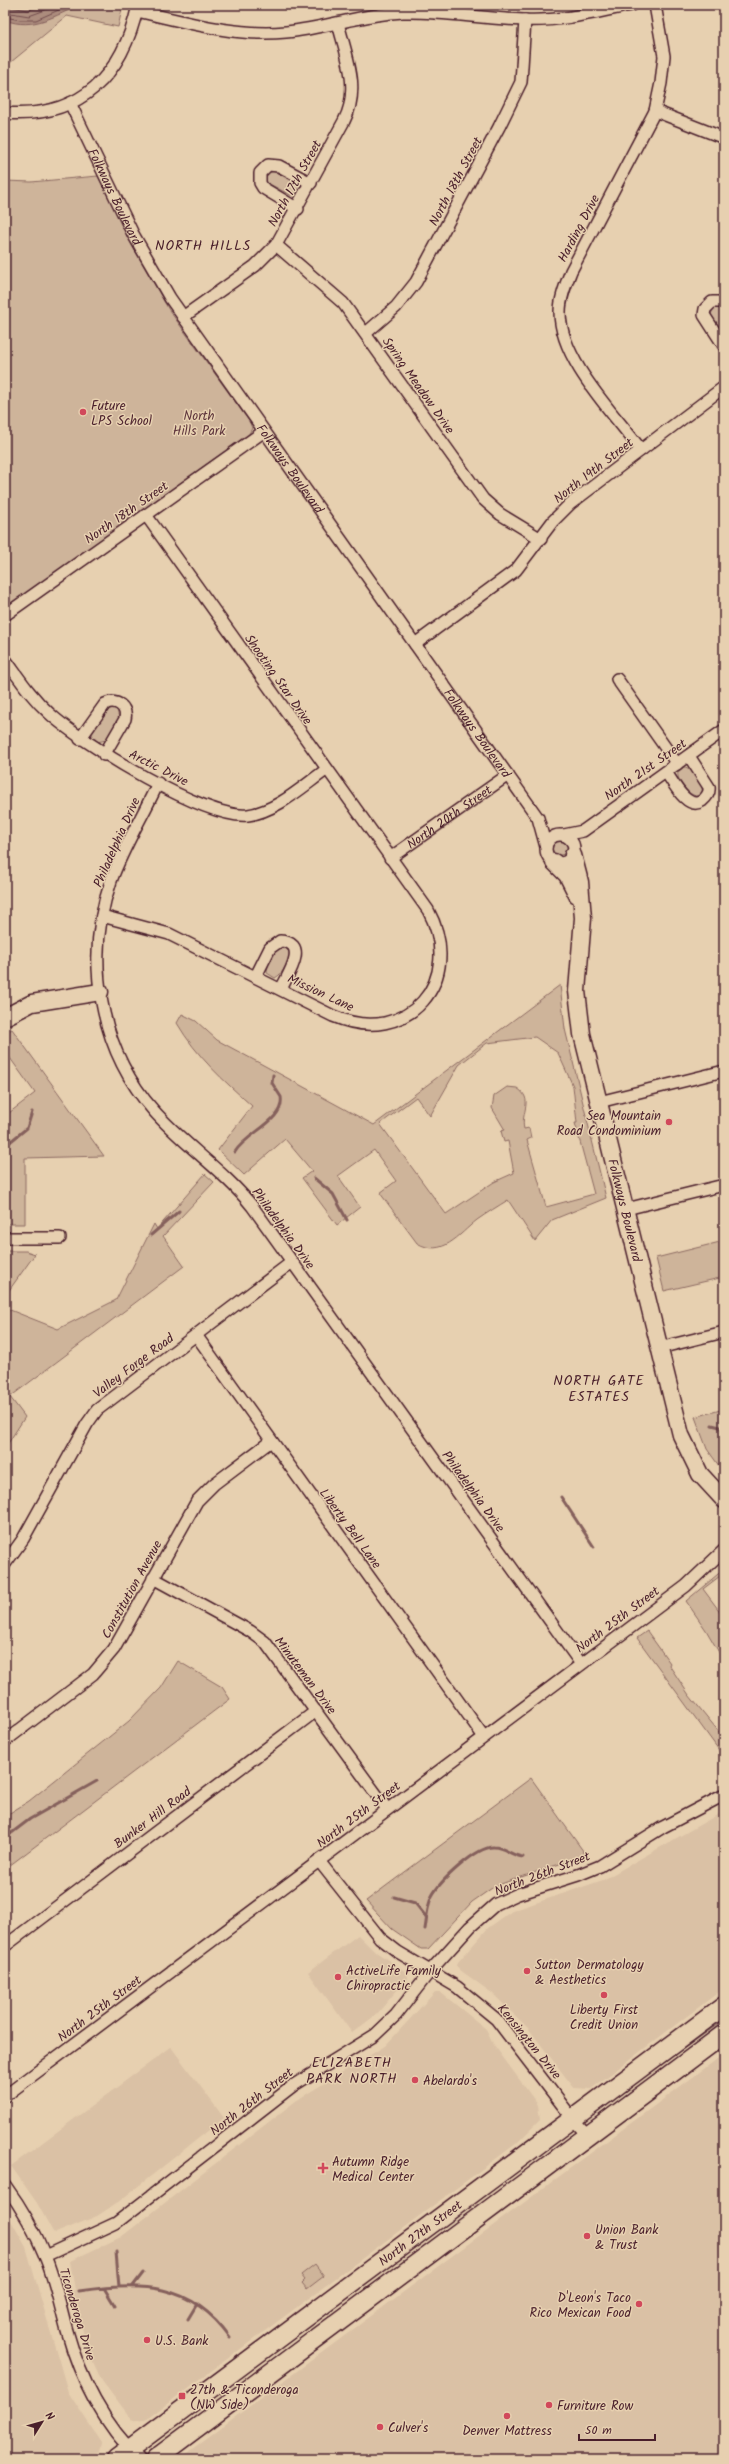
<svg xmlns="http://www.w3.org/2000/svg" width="729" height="2464" font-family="Kalam,sans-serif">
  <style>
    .built { fill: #dac1a5 }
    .green { fill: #ceb49a; stroke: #8c6a62; fill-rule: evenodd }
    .water { fill: #ac8c7d; stroke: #85605c }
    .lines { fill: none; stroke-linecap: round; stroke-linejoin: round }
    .shore { stroke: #714b4c; stroke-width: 1 }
    .stream { stroke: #85605c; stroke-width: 3 }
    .street-casing { stroke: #4a1f2b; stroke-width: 14 }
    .secondary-casing { stroke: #4a1f2b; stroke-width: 19 }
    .primary-casing { stroke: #4a1f2b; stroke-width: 21 }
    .street { stroke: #e7d0b0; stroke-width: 11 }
    .secondary { stroke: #e7d0b0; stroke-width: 16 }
    .primary { stroke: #e7d0b0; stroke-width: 18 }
    .poi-dot { fill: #d1495b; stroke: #e7d0b0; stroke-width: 1.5 }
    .labels { text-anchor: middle; stroke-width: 3; stroke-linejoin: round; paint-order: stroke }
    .street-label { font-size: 13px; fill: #4a1f2b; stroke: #e7d0b0 }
    .poi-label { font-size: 13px; fill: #4a1f2b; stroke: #e7d0b0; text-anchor: start }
    .park-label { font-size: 13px; fill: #5e353c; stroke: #e7d0b0 }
    .neighbourhood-label { font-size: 14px; letter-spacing: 1px; fill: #4a1f2b; stroke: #e7d0b0 }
  </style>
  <rect width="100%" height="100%" fill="#e7d0b0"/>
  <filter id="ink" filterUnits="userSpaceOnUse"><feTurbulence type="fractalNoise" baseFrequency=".025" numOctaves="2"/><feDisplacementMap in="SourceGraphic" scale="8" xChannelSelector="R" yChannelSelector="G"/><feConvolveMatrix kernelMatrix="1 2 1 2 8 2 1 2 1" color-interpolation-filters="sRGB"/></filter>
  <g filter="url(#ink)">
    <path class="built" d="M724,1811V1988L591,2089L574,2088L528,2028L492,1993L460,1970L457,1966L458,1962L488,1928L512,1911L603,1880Z
      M358,1935L373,1950L406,1972L408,1977L377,2014L352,2033L308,1972Z
      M435,1992H440L486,2029L494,2045L538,2105L540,2120L517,2143L144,2421L132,2420L99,2376L89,2354L72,2291L75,2290L70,2261L121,2237L297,2100L385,2046Z
      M171,2047L224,2118L117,2203L97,2216L56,2233L53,2232L37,2203L11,2166Z
      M724,2054V2459H179L180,2458Z
      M5,2210L26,2247L68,2392L101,2442L99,2451L88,2459H5Z"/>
    <path class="green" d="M5,5H123L118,27L67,16L5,67Z
      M273,171L297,183L301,189L298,195H290L266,182L265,174Z
      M98,176L134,249L169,310L249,421L252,428L249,434L5,608V181L31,182Z
      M714,306L724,307V333L711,315Z
      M112,708L117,710L119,718L106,740L97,742L92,734L106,711Z
      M684,767C692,767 704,784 702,792L697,796C689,796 676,780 678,772Z
      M552 847a8 8 0 1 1 16 0a8 8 0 1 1-16 0Z
      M284,947L289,952C290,960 283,974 275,978L267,973C267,964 274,948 284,947Z
      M560,985L565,1029L606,1198L552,1220L535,1241L508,1200C498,1206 487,1213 477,1220C458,1235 443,1258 417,1243L380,1193L396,1181L374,1150L338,1176L360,1207L337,1225L302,1178L312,1171L285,1139L244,1175L218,1150L252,1106C223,1080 197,1057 177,1023L182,1014L196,1021L217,1040L374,1125ZM535,1037L558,1053L573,1086L577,1123H575L594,1194L546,1207L527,1140L531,1138L529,1128L524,1129C520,1112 535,1100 517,1088L507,1087L494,1096L492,1108L505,1130L501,1131L504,1142L508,1141L514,1173L494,1182L446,1214L380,1124L416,1097L430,1116L459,1065L487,1043Z
      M12,1029L104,1156L25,1158V1224H5V1116L35,1093L5,1051V1033Z
      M205,1174L214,1182L163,1236L184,1266L10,1397L25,1417L5,1448V1308L58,1329L116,1300L154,1224L157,1229Z
      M724,1241V1277L664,1291L656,1258Z
      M5,1251H26L35,1254L5,1296Z
      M724,1409V1473L707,1449L695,1417Z
      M724,1569V1573L703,1589L724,1617V1661L706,1630L686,1601Z
      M647,1631L670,1663L669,1665L689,1695L724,1738V1757L637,1638Z
      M178,1661L222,1687L230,1699L5,1869V1816L29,1801L129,1721L161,1688Z
      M531,1778L586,1855L495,1886L472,1902L428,1949H421L392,1929L366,1901Z
      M724,2013V2020L682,2050Z
      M315,2264L324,2276L307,2289L302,2283L305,2280L301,2275Z"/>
    <path class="water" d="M5,5H81C55,15 34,31 5,20Z"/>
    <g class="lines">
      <path class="shore" d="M5,6L28,10L44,5
        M5,12L29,16L59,5
        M5,17L20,20H36L70,5"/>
      <path class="stream" d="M5,1146L27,1128L32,1112
        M235,1152C247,1132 285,1121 281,1097L272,1083L273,1075
        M314,1178L333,1194L347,1220
        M151,1235L179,1211
        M712,1425L724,1428
        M561,1497L594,1547
        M5,1838L30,1819L97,1781
        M394,1897L415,1903L427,1918
        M425,1929C427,1918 427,1905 432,1896C440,1881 477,1846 494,1847C504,1847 512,1856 523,1857
        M116,2252L119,2287
        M133,2286L143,2273
        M104,2288L115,2306
        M79,2291C140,2282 191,2282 230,2337
        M188,2319L197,2304"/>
      <defs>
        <g id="street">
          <path d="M137,11C186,22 236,37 286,32C326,28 363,14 403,12C443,11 484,19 524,20C560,22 597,12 632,5"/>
          <path id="s1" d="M70,103L133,234L170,298L538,818L546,847"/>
          <path d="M655,111L724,138"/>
          <path d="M5,113C81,119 123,75 138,5"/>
          <path d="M298,209L263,188L260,183V173L268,165L279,166L311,183"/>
          <path d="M276,245L343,303L483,499L500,514L541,539"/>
          <path d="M724,302H712L705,309L704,315L724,346"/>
          <path d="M183,317L255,266L276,245L344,121C361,88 346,56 338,23"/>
          <path d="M366,333L396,307L416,282L499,127L521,82L525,20"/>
          <path d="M641,450C613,412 560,360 560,312C560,298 566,284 571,271L655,111L661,83L664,56L655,5"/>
          <path d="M5,615L263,432"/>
          <path d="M415,644L516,570L553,521L570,504L724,387"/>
          <path d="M5,659C19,678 31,697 49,713C81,743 206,820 248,815C277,811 303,786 326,770"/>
          <path d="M617,679L677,764"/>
          <path d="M80,739L105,704C116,698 128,707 125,719L104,755"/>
          <path d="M666,772C673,782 687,811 702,801C707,797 710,793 709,787L689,756"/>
          <path d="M158,783C143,816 123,847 111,881C84,958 99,1049 154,1111C184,1145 223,1170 252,1206L581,1664"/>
          <circle cx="560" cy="849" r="14"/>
          <path d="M564,835L583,831L724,730"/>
          <path id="s2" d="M390,858L508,775"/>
          <path d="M102,916L169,934L333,1016C408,1048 466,980 428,910L146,515"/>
          <path d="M256,976L270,948L280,941C310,942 288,975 281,989"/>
          <path d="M599,1102L724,1071"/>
          <path d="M626,1209L724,1185"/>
          <path d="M5,1238H60"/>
          <path d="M196,1335L484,1737"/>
          <path d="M659,1348L724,1332"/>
          <path d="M5,1564L23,1539L87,1424L97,1410L292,1262"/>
          <path d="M153,1578L250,1631L265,1642L387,1809"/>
          <path d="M5,1741L93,1674L114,1649L197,1501L214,1484L271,1441"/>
          <path d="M319,1861L380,1938L398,1952L457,1987L496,2019L573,2119L588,2136"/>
          <path d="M5,1946L316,1711"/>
          <path d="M5,2096L686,1586L724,1550"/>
          <path d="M5,2185C21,2207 35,2231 45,2256C55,2280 60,2306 67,2331C80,2378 104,2426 140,2459"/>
          <path d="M45,2256L116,2223L294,2085L375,2035L396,2015L431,1970L470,1927L496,1904L518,1894L578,1875L600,1866L663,1827L724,1795"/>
        </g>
        <g id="secondary">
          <path id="s3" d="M573,855L580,882L583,918L577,991L582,1034L681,1435L700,1474L724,1500"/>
          <path d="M554,862L567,875L577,895"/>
          <path d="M5,1017L32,1003L100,992"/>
        </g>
        <g id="primary">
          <path id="s4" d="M116,2459L724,2006"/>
          <path d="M155,2459L724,2034"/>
        </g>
      </defs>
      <use href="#street" class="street-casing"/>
      <use href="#secondary" class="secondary-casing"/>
      <use href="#primary" class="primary-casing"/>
      <use href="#street" class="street"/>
      <use href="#secondary" class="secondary"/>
      <use href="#primary" class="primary"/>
    </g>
  </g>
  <g class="poi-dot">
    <circle cx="83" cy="412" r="4"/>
    <circle cx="669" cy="1122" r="4"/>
    <circle cx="527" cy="1971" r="4"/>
    <circle cx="338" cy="1977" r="4"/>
    <circle cx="604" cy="1995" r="4"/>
    <circle cx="415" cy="2080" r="4"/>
    <path d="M321 2162h4v4h4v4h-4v4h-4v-4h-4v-4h4z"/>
    <circle cx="587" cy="2236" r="4"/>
    <circle cx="639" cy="2304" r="4"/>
    <circle cx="147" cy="2340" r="4"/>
    <rect x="178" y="2392" width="8" height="8" rx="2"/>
    <circle cx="549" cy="2405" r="4"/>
    <circle cx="507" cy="2416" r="4"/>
    <circle cx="380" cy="2427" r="4"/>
  </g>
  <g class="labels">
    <g class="street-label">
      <text transform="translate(455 181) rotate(-62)" y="5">North 18th Street</text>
      <text transform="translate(294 183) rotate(-61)" y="5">North 17th Street</text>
      <text dy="5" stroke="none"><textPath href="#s1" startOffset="104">Folkways Boulevard</textPath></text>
      <text transform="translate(578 228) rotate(-62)" y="5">Harding Drive</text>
      <text transform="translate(419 385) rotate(55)" y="5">Spring Meadow Drive</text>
      <text dy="5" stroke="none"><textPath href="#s1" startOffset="428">Folkways Boulevard</textPath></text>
      <text transform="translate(593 470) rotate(-38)" y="5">North 19th Street</text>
      <text transform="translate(126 512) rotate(-35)" y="5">North 18th Street</text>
      <text transform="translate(279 679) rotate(55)" y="5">Shooting Star Drive</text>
      <text dy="5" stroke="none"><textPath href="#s1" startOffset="752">Folkways Boulevard</textPath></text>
      <text transform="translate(159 767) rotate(27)" y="5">Arctic Drive</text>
      <text transform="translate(645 769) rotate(-35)" y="5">North 21st Street</text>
      <text dy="5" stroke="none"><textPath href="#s2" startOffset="72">North 20th Street</textPath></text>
      <text transform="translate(116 842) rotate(-66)" y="5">Philadelphia Drive</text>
      <text transform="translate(321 992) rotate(25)" y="5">Mission Lane</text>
      <text dy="5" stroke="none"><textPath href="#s3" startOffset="362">Folkways Boulevard</textPath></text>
      <text transform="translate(284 1228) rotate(54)" y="5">Philadelphia Drive</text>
      <text transform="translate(133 1365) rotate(-37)" y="5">Valley Forge Road</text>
      <text transform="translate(474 1491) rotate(54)" y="5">Philadelphia Drive</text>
      <text transform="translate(351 1528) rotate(54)" y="5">Liberty Bell Lane</text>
      <text transform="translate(131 1589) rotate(-61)" y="5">Constitution Avenue</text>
      <text transform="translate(617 1619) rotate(-37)" y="5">North 25th Street</text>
      <text transform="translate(306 1675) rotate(53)" y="5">Minuteman Drive</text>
      <text transform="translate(358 1814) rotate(-37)" y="5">North 25th Street</text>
      <text transform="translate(152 1817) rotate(-37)" y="5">Bunker Hill Road</text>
      <text transform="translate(542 1873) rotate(-21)" y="5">North 26th Street</text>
      <text transform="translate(99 2008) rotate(-37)" y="5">North 25th Street</text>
      <text transform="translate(530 2041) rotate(51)" y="5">Kensington Drive</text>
      <text transform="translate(251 2101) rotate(-38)" y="5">North 26th Street</text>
      <text dy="5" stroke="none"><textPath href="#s4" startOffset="379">North 27th Street</textPath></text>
      <text transform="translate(78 2314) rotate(73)" y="5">Ticonderoga Drive</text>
    </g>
    <g class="poi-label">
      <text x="91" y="410">Future<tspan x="91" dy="15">LPS School</tspan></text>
      <text x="661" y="1120" text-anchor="end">Sea Mountain<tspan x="661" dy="15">Road Condominium</tspan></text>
      <text x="535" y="1969">Sutton Dermatology<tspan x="535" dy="15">&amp; Aesthetics</tspan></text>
      <text x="346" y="1975">ActiveLife Family<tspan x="346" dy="15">Chiropractic</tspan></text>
      <text x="604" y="2014" text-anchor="middle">Liberty First<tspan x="604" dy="15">Credit Union</tspan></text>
      <text x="423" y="2085">Abelardo's</text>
      <text x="332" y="2166">Autumn Ridge<tspan x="332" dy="15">Medical Center</tspan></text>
      <text x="595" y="2234">Union Bank<tspan x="595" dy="15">&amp; Trust</tspan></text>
      <text x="631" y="2302" text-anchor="end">D'Leon's Taco<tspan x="631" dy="15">Rico Mexican Food</tspan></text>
      <text x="155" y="2345">U.S. Bank</text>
      <text x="190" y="2394">27th &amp; Ticonderoga<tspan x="190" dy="15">(NW Side)</tspan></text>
      <text x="557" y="2410">Furniture Row</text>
      <text x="388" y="2432">Culver's</text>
      <text x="507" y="2435" text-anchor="middle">Denver Mattress</text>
    </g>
    <g class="park-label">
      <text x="199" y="420">North<tspan x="199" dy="15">Hills Park</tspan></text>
    </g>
    <g class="neighbourhood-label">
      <text x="203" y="250">NORTH HILLS</text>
      <text x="599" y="1385">NORTH GATE<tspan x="599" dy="16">ESTATES</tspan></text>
      <text x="352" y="2067">ELIZABETH<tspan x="352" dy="16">PARK NORTH</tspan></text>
    </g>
  </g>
  <rect width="729" height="2464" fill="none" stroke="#e7d0b0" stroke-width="20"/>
  <rect x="10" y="10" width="709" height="2444" fill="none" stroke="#4a1f2b" stroke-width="1.5" filter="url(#ink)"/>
  <g transform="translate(42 2422) rotate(53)" stroke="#e7d0b0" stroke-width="3" paint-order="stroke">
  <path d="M0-3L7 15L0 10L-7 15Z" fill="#4a1f2b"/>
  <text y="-6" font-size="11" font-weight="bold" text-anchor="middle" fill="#4a1f2b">N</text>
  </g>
  <path d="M579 2434v6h76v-6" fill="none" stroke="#4a1f2b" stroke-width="2"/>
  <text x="585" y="2434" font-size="12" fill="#4a1f2b" stroke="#e7d0b0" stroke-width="3" paint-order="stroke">50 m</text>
</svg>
